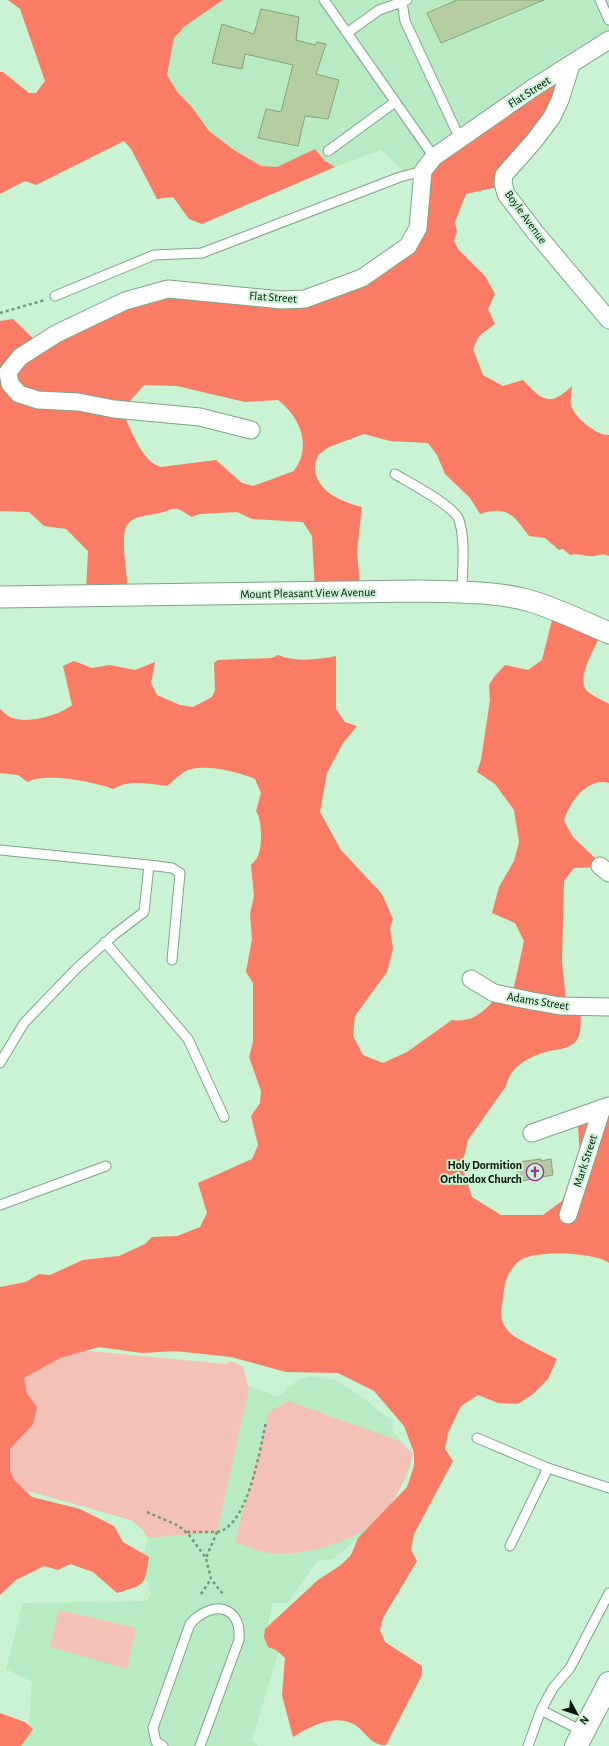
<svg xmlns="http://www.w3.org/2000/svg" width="609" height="1746" font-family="'Alegreya Sans',sans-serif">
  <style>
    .built { fill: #b8eac4 }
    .green { fill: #f3c1b7 }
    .forest { fill: #fa7c65; fill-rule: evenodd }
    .building { fill: #b5cda3; stroke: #8aa179 }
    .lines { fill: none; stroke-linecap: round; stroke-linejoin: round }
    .service-casing { stroke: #7da587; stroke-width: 11 }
    .minor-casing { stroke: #7da587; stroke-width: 19 }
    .tertiary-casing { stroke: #7da587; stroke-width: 23 }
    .secondary-casing { stroke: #7da587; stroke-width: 24 }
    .path { stroke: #77967e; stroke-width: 2.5; stroke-dasharray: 3 3; stroke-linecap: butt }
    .service { stroke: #fff; stroke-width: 9 }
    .minor { stroke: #fff; stroke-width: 17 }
    .tertiary { stroke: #fff; stroke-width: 21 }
    .secondary { stroke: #fff; stroke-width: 22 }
    .labels { text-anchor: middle; stroke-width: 4; stroke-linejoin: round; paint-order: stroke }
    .street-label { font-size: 12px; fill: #06150a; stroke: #c9f3d2 }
    .poi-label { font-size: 12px; font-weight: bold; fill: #06150a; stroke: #c9f3d2; text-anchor: end }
  </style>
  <rect width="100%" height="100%" fill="#c9f3d2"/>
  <path class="built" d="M223,0H609V33L417,183L381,150L335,167L325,161L315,149L277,168L261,166L234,150L209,131L191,106L178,93L167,75L174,38L185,26Z
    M231,1361L237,1381L278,1397L299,1379L311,1376L335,1380L362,1397L381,1413L393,1420L392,1429L395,1434L413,1454L407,1476L393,1501L367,1531L333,1559L317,1561L288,1603H273L268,1623L278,1654L252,1740L258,1746H0L29,1724L32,1682L6,1669L23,1603L147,1601L151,1593L148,1582L138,1577L148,1538L143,1530L131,1520L0,1483Z"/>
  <path class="green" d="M9,1343L225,1364L231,1361L243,1367L249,1389L217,1532L148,1538L143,1530L131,1520L0,1483Z
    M288,1401L399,1441L413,1454C407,1478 396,1500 379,1518C355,1542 303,1557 270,1553C258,1552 246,1546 235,1542L269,1412Z
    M59,1610L136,1628L127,1669L50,1647Z"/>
  <path class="forest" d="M8,0H223L185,26L174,38L167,75L178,93L191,106L209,131L234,150L261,166L277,167L315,149L325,161L335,167L202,224L189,219L173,197L157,199L131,149L124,141L36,185L25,181L0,194V72H3L29,93H36L45,81L20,9Z
    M559,66L555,100L502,186L466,194L455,222L457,232L454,241L458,249L485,276L495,294L488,309L495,324L479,336L473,349L483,375L503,386L523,380C542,400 549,408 572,386C572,392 570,400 571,405C574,417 597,436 609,435V556C599,552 598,557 590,556C582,556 578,553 570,555L563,549L559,550L545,538L529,536C514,516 508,505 480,514L470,498L445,474L437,455L428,443L390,441L364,434L329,447L318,455C317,459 314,466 315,470C318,493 343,502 362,507L357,551L360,585L315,591L312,536L303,522L252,519L237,512L200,514L192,517C171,503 176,510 155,514C145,516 133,516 127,525C120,536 127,574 128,589L86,591L88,551L66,529L44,526L29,512L0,511V321L13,319L38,343L128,297L301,296L384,260L407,234L413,216L421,178ZM144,385L177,386L245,402L278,400C295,413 308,435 301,457C300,462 296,467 294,471L253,486L242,483L216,460L161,467C142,462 132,431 124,416L123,409Z
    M555,608L603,630C597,644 575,678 587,691C592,696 603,700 609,704V783C587,777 569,803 564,821L573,837L602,865V867L574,868L564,881L562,962L566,1001L580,1003C580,1013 583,1031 577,1040C569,1050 556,1049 546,1052C528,1057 510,1067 506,1086L468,1140L462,1165L472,1197L501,1215H543L562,1201L580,1156L578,1126L609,1103V1263C596,1252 530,1249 518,1262C506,1274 505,1282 503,1298C501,1313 498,1319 509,1332C517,1340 546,1353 557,1359L548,1379L533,1394L518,1404L498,1403L478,1395L461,1406L448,1433L445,1449L453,1461L414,1534L411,1550L417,1561L383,1618L380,1630L385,1642L422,1666V1675L386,1745C371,1746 366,1732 355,1725C334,1713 311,1726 293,1737L282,1695L285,1658L276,1650L268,1647L264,1637L265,1629L318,1580L341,1565L351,1555L358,1538L407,1487L414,1466V1453L404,1426L374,1391L338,1373L286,1372L231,1357L175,1351L142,1353L99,1347L60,1358L24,1378L27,1394L37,1407L33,1424L10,1449V1470L14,1480L32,1497L80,1509L114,1526L123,1542L149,1557C144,1587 146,1584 117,1593L93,1572L70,1564L58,1570L44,1566L16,1580L0,1595V1287L26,1282L39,1274L50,1275L83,1260L119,1256L145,1244L152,1237L177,1236L200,1227L207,1213L198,1183L252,1159L258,1145L251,1116L260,1103L261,1091L249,1057L253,1042V983L246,972L252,939L250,914L254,896L251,865C253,863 256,860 257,858C263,848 262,819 256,811L261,793L255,779C239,772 200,762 184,772C178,776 173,781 167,786C149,784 130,779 113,789C95,782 45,772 28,782L18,775L0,773V709C4,712 8,717 13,718C28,724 60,715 72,705L63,666L74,661L92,668L110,665L135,670L155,662L151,683L157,695L180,705L193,707L212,697L215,690L214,663L218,660L272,658L278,655C295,662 318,660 336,656V709L345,722L357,726L343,743L327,773L320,812L341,850L382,894L393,919L390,928L393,949L387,972L355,1016L353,1036L363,1055L383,1063L407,1052L452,1020C477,1024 489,1005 505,988L514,987L524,941L515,923L492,913L499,887L514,861L519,842L514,810L495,784L477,772L481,760L490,700L489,685L494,677L505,665L528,670L542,660Z
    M0,1713L25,1722L33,1729L21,1746H0Z"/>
  <path class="building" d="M457,0H544L441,43L427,13Z
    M261,9L299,17L296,40L315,45L317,42L326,44L316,74L339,80L328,119L305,116L298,146L258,138L266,109L281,112L293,65L245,54L242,69L212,63L222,24L254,34Z
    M541,1159V1161L551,1159L553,1175L522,1181V1178L518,1175L517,1168L520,1165L519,1162Z"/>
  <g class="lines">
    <defs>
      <path id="service" d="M324,0L434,157
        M407,0L402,2L405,21L460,139
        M600,0L609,20
        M347,33L379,10L402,2
        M328,151L395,102
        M55,296L154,255L202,253L400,177L423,171
        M395,474C408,482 455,506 459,520C466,542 462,570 462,593
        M0,850L149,865L144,912L115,934L76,969L24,1023L0,1063
        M149,865L172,868L180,873L172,960
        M105,942L188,1039L224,1117
        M0,1205L106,1166
        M477,1438L548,1468L609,1488
        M510,1546L548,1468
        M541,1710L584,1732
        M163,1746L156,1742L153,1728L190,1624C211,1600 242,1604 239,1640L200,1746
        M528,1746L541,1710L553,1688L570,1668L609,1593"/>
      <path id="minor" d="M571,65L560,100L552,117L534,141L504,175L503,183L506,194L535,232L609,320
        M251,430L200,417L114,409L78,402L38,400L19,394L10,384L8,372L20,357L56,334L125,301L168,289L282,300L305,299L362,278L408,246L418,228L423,171L434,157L533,88L609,40
        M600,866L609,873
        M471,979L494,993L532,1001L560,1006L609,1007
        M532,1133L609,1106
        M568,1215L602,1108"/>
      <path id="tertiary" d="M0,597L420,591C455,592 493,591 527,600C555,608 582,621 609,633"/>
      <path id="secondary" d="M576,1746L609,1683"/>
    </defs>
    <use href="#service" class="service-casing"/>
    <use href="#minor" class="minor-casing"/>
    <use href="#tertiary" class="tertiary-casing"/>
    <use href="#secondary" class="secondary-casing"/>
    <path class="path" d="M0,313L45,300
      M147,1512L179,1526L189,1535L206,1558L211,1579L223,1594
      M187,1532H217L206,1558
      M217,1532C248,1527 260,1449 266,1422
      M201,1594L211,1579"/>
    <use href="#service" class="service"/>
    <use href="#minor" class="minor"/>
    <use href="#tertiary" class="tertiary"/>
    <use href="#secondary" class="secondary"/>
  </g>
  <defs>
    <symbol id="church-ring" viewBox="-11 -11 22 22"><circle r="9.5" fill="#c9f3d2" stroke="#a03495" stroke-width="1.5"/><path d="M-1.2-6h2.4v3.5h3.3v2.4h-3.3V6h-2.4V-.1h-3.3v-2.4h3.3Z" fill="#a03495"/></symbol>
  </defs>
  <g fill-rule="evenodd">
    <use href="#church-ring" x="525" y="1162" width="20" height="20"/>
  </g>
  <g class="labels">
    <g class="street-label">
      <text transform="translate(529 92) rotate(-33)" y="4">Flat Street</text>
      <text transform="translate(526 217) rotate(54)" y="4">Boyle Avenue</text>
      <text transform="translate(273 297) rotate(4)" y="4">Flat Street</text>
      <text transform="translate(308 593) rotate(-1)" y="4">Mount Pleasant View Avenue</text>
      <text transform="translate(538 1001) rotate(9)" y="4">Adams Street</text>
      <text transform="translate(585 1161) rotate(-72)" y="4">Mark Street</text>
    </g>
    <g class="poi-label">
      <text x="522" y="1169">Holy Dormition<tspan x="522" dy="14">Orthodox Church</tspan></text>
    </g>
  </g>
  <g transform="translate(577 1714) rotate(130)" stroke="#c9f3d2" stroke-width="3" paint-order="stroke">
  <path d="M0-3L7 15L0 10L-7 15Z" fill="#06150a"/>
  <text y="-6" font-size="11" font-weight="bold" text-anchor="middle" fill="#06150a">N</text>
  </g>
</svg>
